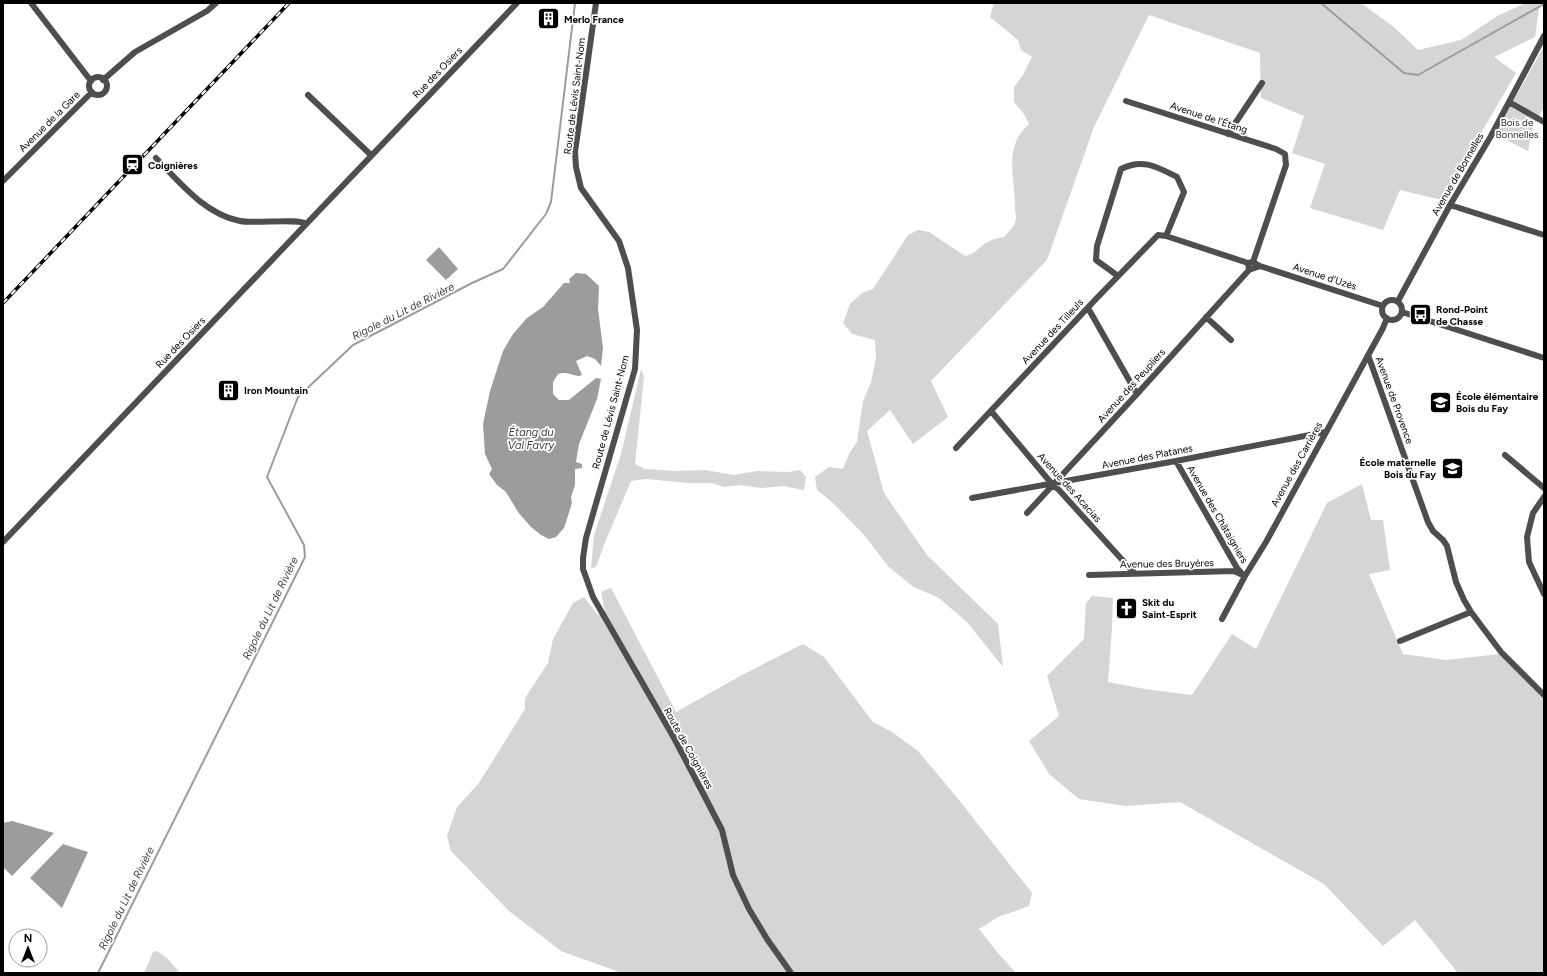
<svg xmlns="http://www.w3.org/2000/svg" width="1547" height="976" font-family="Figtree,sans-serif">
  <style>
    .green { fill: #d5d5d5 }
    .water { fill: #9c9c9c }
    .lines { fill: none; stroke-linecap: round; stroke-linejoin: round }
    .stream { stroke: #9c9c9c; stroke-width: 2 }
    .minor { stroke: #4e4e4e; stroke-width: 6 }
    .rail-casing { stroke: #000; stroke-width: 3.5 }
    .rail { stroke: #fff; stroke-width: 2; stroke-dasharray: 6; stroke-linecap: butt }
    .labels { text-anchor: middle; stroke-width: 3.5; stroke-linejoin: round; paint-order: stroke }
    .poi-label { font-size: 10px; font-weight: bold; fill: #000; stroke: #fff; text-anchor: start }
    .street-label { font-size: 10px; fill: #000; stroke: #fff }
    .park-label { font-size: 10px; fill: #2c2c2c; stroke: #fff }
    .water-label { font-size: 11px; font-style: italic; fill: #3d3d3d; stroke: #fff }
  </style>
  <rect width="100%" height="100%" fill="#fff"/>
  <path class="green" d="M994,3H1361L1395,28L1418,50L1461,40L1499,15L1526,3H1540L1535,37L1494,57L1516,73L1442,200L1400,190L1383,230L1310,208L1325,164L1292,153L1304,116L1261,98L1260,53L1149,15L1094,127L1047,260L931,381L948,417L913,444L890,410L867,431L884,493L927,555L998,624L1003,667L967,622L939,598L912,586L888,566L864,535L833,503L817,490L815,477L829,467L843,469L850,452L857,442L863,401L871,382L876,358L875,340L852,334L843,323L850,304L862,293L873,289L908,235L918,230L929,232L965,256C975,255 979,246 988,242C993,239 998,238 1004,237C1007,233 1014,227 1015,222C1017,218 1015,211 1015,207C1015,178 1003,146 1029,124L1024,114L1014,102V87L1023,75L1032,57L1021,50L1018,40L990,17Z
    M1544,46V107L1532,129L1528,151L1495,134Z
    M641,369L644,377L635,464L645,469L674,471L705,470L734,475L757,471L789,472L800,470L806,477L804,490L783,486L761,488L740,485L724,487L711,483H688L646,479L631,481L606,540L596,567L591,568L594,535L621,454Z
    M1362,484L1371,520H1383L1390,570L1369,574L1403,654L1446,660L1500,654L1544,696V973H1458L1415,920L1383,946L1324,884L1180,802L1126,806L1079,799L1049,774L1029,741L1059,716L1047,676L1084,639L1086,603L1092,596L1113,598L1112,629L1108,682L1145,689L1192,695L1232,634L1256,649L1327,503Z
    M611,588L676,712L742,675L803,644L824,657L873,722L892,732L918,751L959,800L1032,893L1029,906L998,917L979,929L997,952L1016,973H622L561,951L509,911L451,851L447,836L457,807L479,783L525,709V698L548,663L553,639L573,603L584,597L598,615L605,612L601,592Z
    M157,951L168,959L180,973H144L153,952Z"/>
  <path class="water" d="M439,247L458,269L446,280L426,260Z
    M576,273L586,274L599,286L598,309L603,348L601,366L595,359L587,356L576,361L582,375L579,376C570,375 568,371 558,374L553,382V394L559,400H569L596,378L601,379L597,399L579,444L576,462L582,464V468L575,469V485L571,497L572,503L564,528L556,537L549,539L541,535L531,527L518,512L506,492L497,485L489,474L492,469L485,454L483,424L490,391L503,351L513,334L527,318L543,307L564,283H570L569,279Z
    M12,821L54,833L12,876L3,867V823Z
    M63,844L88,852L62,908L30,878Z"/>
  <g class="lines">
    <path class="stream" d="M1321,3L1404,73L1418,75L1544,4
      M98,973L305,557L304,545L267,477L298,397L353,345L472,283L503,269L546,214L551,202L575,3"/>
    <path class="minor" d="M31,3L91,81
      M596,3L575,152L576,167L581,188L619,241L628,268L637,330L635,369L586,538L583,558V569L593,597L674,738L706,799L722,830L733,875L749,909L767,939L791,973
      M89 86a9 9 0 1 1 18 0a9 9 0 1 1-18 0Z
      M103,80L135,52L207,11L216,3
      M308,95L371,155
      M1126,101L1276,149L1285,154L1286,165L1253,262
      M1509,102L1544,122
      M1228,134L1262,83
      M156,158C180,183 205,214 240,221C255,224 298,218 306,224
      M3,181L92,92
      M1450,205L1544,235
      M1253,262L1260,266L1249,270L1248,263Z
      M1260,266L1383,306
      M1118,276L1096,260L1097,246L1121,169C1143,158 1157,167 1177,177L1184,192L1166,236
      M1382 310a10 10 0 1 1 20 0a10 10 0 1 1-20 0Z
      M1398,301L1450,205L1491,136L1544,36
      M1088,308L1137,394
      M1402,312L1544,358
      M1206,317L1231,340
      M1368,355L1428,522L1433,531L1443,540L1447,546L1456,582L1464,600L1471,612L1501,652L1544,695
      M991,411L1052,484L1059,490L1135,574
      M956,448L1095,300L1158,235L1166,236L1248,263
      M1505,455L1544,488
      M1176,461L1237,568L1242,574
      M1544,497L1533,513L1527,537L1529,562L1544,594
      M972,498L1176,461L1325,432
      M1027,513L1137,394L1249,270
      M3,542L517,3
      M1089,575L1234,571L1245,576
      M1222,619L1245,576L1266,542L1383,328L1387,318
      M1400,641L1471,612"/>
    <defs>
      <path id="rail" d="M3,303L289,3"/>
    </defs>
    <use href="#rail" class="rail-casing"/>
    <use href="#rail" class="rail"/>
  </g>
  <defs>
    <symbol id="building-square" viewBox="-11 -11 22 22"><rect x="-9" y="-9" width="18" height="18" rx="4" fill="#000" stroke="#fff"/><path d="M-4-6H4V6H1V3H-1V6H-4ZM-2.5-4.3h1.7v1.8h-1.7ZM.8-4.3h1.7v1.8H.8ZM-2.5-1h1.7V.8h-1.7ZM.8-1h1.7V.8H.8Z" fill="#fff"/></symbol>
    <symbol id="station-square" viewBox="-11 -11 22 22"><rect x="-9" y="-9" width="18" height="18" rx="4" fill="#000" stroke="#fff"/><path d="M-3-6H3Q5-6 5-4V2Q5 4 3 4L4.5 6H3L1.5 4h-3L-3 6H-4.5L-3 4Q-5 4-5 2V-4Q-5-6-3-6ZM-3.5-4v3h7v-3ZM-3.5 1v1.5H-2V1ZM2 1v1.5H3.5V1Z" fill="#fff"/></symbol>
    <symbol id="bus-square" viewBox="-11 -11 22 22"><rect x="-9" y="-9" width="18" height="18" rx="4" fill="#000" stroke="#fff"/><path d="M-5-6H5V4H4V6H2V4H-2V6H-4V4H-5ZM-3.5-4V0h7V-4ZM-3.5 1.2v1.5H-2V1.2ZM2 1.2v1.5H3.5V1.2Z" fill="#fff"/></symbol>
    <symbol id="school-square" viewBox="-11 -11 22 22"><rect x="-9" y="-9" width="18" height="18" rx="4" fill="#000" stroke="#fff"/><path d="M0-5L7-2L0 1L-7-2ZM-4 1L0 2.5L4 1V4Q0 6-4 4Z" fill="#fff"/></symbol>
    <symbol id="church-square" viewBox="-11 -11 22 22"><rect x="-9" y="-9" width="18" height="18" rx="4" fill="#000" stroke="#fff"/><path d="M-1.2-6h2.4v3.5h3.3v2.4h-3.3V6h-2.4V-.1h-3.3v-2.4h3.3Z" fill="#fff"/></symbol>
  </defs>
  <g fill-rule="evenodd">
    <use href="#building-square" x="536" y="6" width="25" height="25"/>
    <use href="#station-square" x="120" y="152" width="25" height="25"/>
    <use href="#bus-square" x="1408" y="302" width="25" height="25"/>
    <use href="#building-square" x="216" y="378" width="25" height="25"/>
    <use href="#school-square" x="1428" y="390" width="25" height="25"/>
    <use href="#school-square" x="1440" y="456" width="25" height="25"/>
    <use href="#church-square" x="1114" y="596" width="25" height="25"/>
  </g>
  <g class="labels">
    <g class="poi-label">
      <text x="564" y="23">Merlo France</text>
      <text x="148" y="169">Coignières</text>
      <text x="1436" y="313">Rond-Point<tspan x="1436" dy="12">de Chasse</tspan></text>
      <text x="244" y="394">Iron Mountain</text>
      <text x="1456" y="400">École élémentaire<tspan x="1456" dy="12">Bois du Fay</tspan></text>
      <text x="1436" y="466" text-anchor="end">École maternelle<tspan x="1436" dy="12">Bois du Fay</tspan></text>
      <text x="1142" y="606">Skit du<tspan x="1142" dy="12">Saint-Esprit</tspan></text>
    </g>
    <g class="street-label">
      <text transform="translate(437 72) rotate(-46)" y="4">Rue des Osiers</text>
      <text transform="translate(574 96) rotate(-83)" y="4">Route de Lévis Saint-Nom</text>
      <text transform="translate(1209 117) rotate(18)" y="4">Avenue de l'Étang</text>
      <text transform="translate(49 121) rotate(-45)" y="4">Avenue de la Gare</text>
      <text transform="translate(1457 174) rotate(-60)" y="4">Avenue de Bonnelles</text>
      <text transform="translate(1325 276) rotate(18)" y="4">Avenue d'Uzès</text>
      <text transform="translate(1052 331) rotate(-47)" y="4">Avenue des Tilleuls</text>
      <text transform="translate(180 342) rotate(-46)" y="4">Rue des Osiers</text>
      <text transform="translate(1131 385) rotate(-48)" y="4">Avenue des Peupliers</text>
      <text transform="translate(1395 400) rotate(70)" y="4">Avenue de Provence</text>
      <text transform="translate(610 412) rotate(-75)" y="4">Route de Lévis Saint-Nom</text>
      <text transform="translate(1147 456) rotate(-11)" y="4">Avenue des Platanes</text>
      <text transform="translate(1296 464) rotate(-61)" y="4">Avenue des Carrières</text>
      <text transform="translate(1070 487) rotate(48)" y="4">Avenue des Acacias</text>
      <text transform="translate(1218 514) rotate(60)" y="4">Avenue des Châtaigniers</text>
      <text transform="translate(1167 563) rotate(-1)" y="4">Avenue des Bruyères</text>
      <text transform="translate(689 748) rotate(61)" y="4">Route de Coignières</text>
    </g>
    <g class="park-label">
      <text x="1517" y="126">Bois de<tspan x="1517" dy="12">Bonnelles</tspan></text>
    </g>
    <g class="water-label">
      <text transform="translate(403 311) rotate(-27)" y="4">Rigole du Lit de Rivière</text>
      <text x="531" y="436">Étang du<tspan x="531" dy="13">Val Favry</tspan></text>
      <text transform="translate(270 608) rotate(-64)" y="4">Rigole du Lit de Rivière</text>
      <text transform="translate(126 898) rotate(-64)" y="4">Rigole du Lit de Rivière</text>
    </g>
  </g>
  <rect width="1547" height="976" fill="none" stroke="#000000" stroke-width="8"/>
  <g transform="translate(28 948)"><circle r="19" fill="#ffffff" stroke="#999999"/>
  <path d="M0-3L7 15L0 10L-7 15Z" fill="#000000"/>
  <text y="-6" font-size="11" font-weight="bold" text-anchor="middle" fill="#000000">N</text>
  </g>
</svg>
